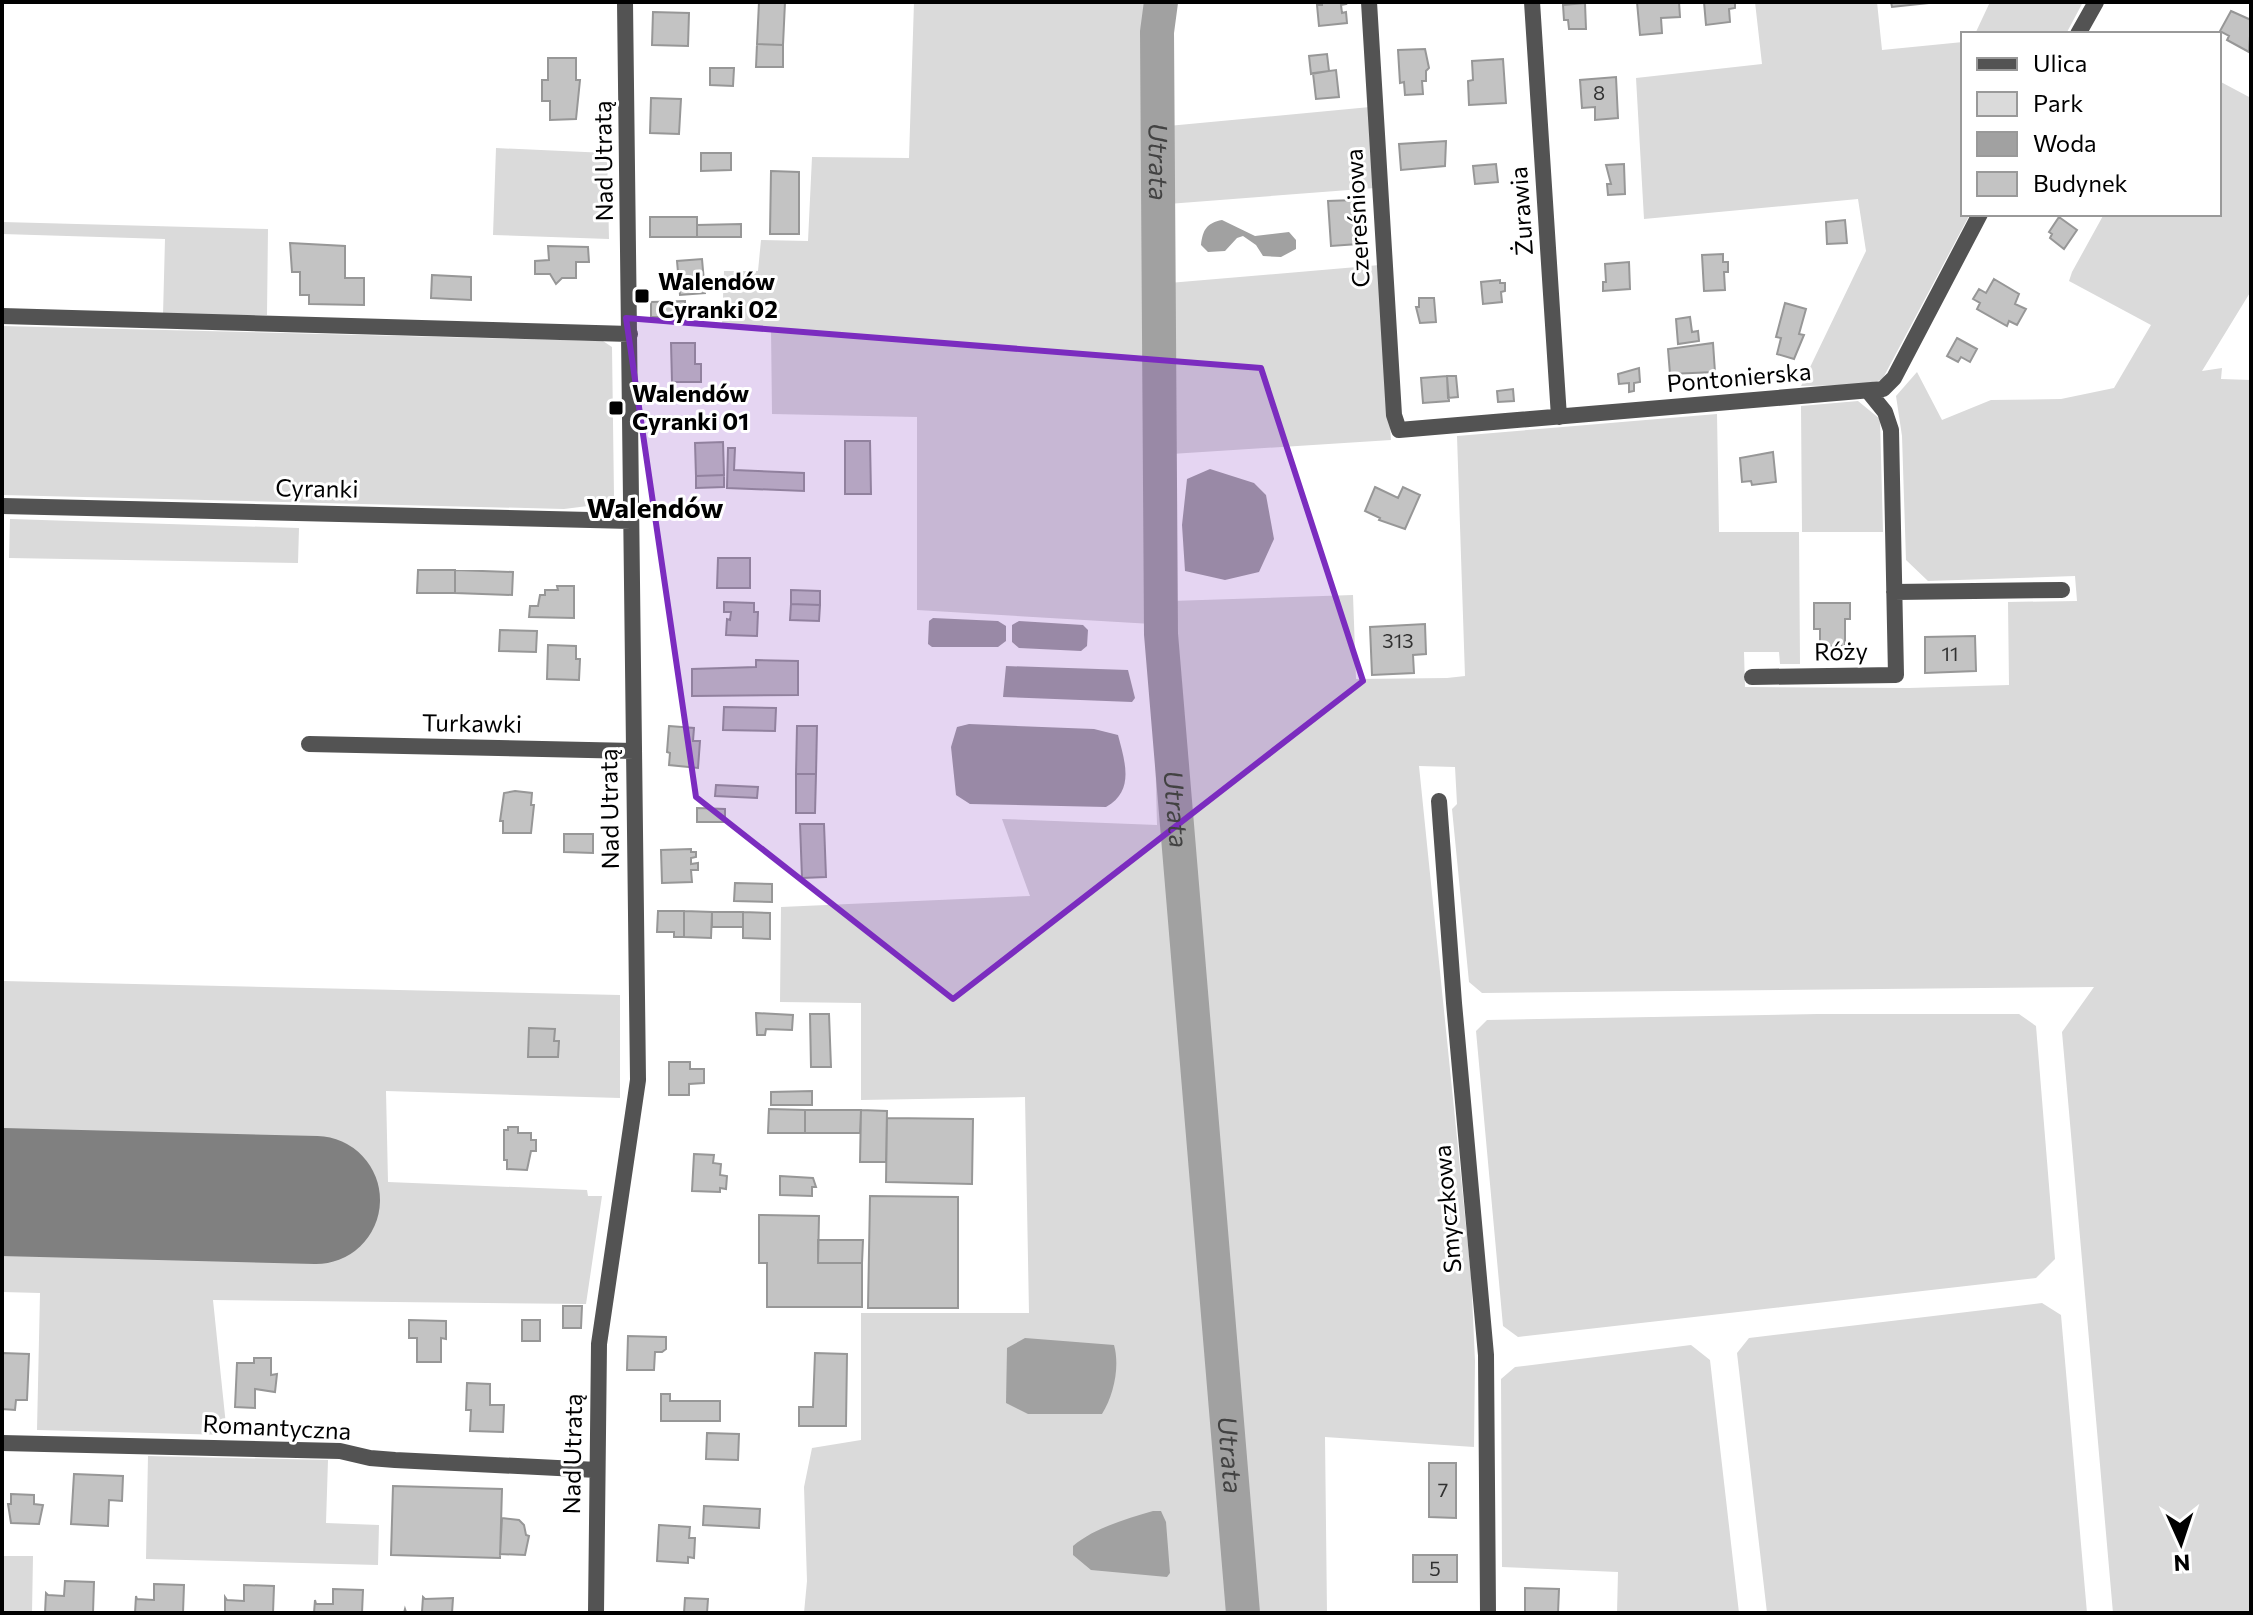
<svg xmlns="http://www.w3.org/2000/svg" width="2253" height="1615" font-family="Commissioner,sans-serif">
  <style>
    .green { fill: #dadada }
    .water { fill: #a1a1a1 }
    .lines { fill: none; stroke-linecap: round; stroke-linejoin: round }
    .river { stroke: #a1a1a1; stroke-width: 34 }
    .runway { stroke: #808080; stroke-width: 128 }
    .building { fill: #c3c3c3; stroke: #979797; stroke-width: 2 }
    .street { stroke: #535353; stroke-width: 16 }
    .marked { fill: #7b2cbf; fill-opacity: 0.2; stroke: #7b2cbf; stroke-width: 6; stroke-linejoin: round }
    .poi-dot { fill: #000; stroke: #fff; stroke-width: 3 }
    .labels { text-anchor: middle; stroke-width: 6; stroke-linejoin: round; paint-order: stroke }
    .number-label { font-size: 20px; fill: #313131 }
    .street-label { font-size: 24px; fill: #000; stroke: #fff }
    .poi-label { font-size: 24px; font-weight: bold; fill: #000; stroke: #fff; text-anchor: start }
    .water-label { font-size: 26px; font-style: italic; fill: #424242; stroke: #fff }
    .quarter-label { font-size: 28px; font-weight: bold; fill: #000; stroke: #fff }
  </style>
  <rect width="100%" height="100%" fill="#fff"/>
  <path class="green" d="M914,2H1169L1168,126L1370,107L1375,188L1168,204L1169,283L1380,265L1391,440L1171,454V601L1353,595L1356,679L1447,678L1465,676L1457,436L1717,414L1719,532H1799L1800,664H1780L1779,652H1744L1745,687L1909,688L2009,685L2008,602L2077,601L2075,576L1928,581L1906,560L1902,436L1896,396L1917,372L1942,420L1991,400L2061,399L2114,388L2151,325L2069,281L2072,272L2104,214H2219V81L2251,98V291L2202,371L2222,368L2221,379L2251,380V1613H2113L2062,1032L2094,987L1482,993L1469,982L1452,809L1457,804L1455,767L1419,766L1471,1275L1475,1361L1474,1447L1325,1437L1327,1613H804L807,1581L804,1487L812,1448L861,1440V1313H1029L1025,1097L861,1100V1003L780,1002L781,907L1030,896L1002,819L1157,825L1152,624L917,610V417L772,414L771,328L722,325L724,271H758L761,240L808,241L812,157L909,158Z
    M1755,2H1877L1882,50L1963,42V214H1970L1882,380L1858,385L1801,386L1866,251L1858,199L1644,219L1636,78L1762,64Z
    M1990,2H2083L2066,34H1975Z
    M496,148L607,153L609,239L493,235Z
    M2,222L268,229L267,315H163L165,239L2,234Z
    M2,326L603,341L612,347L614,497L596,505L564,509L2,495Z
    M1858,401L1880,419L1883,532H1802L1801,406Z
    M10,519L299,528L298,563L9,558Z
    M2,981L620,995V1098L386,1091L388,1182L587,1190L588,1196H602L586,1304L213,1300L227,1435L37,1430L40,1293L2,1292Z
    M1818,1014H2019L2036,1026L2055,1259L2036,1278L1518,1337L1503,1326L1476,1031L1487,1020Z
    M2042,1303L2061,1315L2087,1613H1767L1737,1353L1749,1338Z
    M1691,1345L1710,1360L1739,1613H1617L1618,1572L1502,1567L1501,1379L1515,1367Z
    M148,1456L328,1460L326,1523L379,1525L378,1565L146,1559Z
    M2,1556H33L32,1613H2Z"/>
  <path class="water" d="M1222,220L1255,236L1289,232L1296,240V249L1281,257L1263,256L1256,245L1243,236L1237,238L1225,251L1208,252L1201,245C1203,229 1207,223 1222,220Z
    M1210,469L1254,483L1266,495L1274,539L1259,572L1225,580L1185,571L1182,525L1187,479Z
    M933,618L998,621L1006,626V641L998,647H932L928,644L929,621Z
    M1019,621L1083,625L1088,630L1087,646L1081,651L1019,648L1012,642V625Z
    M1006,666L1128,670L1135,698L1132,702L1003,697Z
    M969,724L1094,729L1118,735C1125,762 1135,791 1106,807L970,804L956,795L951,747L957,727Z
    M1025,1338L1114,1345C1120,1366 1114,1395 1102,1414H1028L1006,1403L1007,1348Z
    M1153,1511H1161L1166,1522L1170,1573L1167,1577L1091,1570L1073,1555V1546C1094,1528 1126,1519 1153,1511Z"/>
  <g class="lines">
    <path class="river" id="s1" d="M1161,2L1157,32L1161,634L1243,1613"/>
    <path class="runway" d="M2,1192L316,1200"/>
  </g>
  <path class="building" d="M759,2H785L783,45L757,44Z
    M1322,2H1345L1346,4L1341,5L1342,13L1346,12L1347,23L1319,26L1317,5H1322Z
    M1637,2H1679L1680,17L1661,18L1662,33L1640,35Z
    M1704,2H1735V8L1729,9L1730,22L1706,25Z
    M1891,2H1928V3L1892,7Z
    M1585,3L1586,29H1569L1568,20H1564L1563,5Z
    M2231,11L2251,20L2249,52L2227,40L2229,36L2220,31Z
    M653,12L689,13L688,46L652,45Z
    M757,44L783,45V67H756Z
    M1425,49L1429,68L1426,71V81H1422L1423,94L1405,95L1404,82L1400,83L1398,50Z
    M1327,54L1329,71L1311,74L1309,56Z
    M548,58H576V80H580L576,119L550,120V101H542V80H548Z
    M1503,59L1506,103L1469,105L1468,81L1473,80L1472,61Z
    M710,68H734L733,86L710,85Z
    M1336,70L1339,97L1316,99L1313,73Z
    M1616,77L1618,118L1595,120V107L1582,108L1580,80Z
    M651,98L681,99L679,134L650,133Z
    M1446,141L1445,166L1401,170L1399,144Z
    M701,153H731V170L701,171Z
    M1496,164L1498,182L1475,184L1473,166Z
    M1624,164L1625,194L1608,195L1607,184H1611L1606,165Z
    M771,171L799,172V234H770Z
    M1354,200L1358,244L1331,246L1328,201Z
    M650,217H697V237H650Z
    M2059,217L2077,230L2064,249L2050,238L2052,234L2049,232Z
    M1845,220L1847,243L1827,244L1826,222Z
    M741,224V237H697V225Z
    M290,243L345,246V278H364V305L309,304V295H300V272H292Z
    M548,246L588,247L589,262H576V278H562L556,284L550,274H535V261L549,260Z
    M1723,254V262H1728V272H1724L1725,290L1704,291L1702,255Z
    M702,259L705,293L680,295L677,261Z
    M1629,262L1630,289L1603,291V282H1606L1605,264Z
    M432,275L471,277V300L431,298Z
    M1994,279L2019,294L2015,304L2026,309L2017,325L2009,321L2007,326L1977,309L1980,303L1973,299L1979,289L1986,293Z
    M1500,280V283H1505V291L1501,292L1502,302L1483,304L1481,282Z
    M1419,298H1434L1436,322L1420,323L1416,307H1419Z
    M685,301V317H651V302Z
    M1785,303L1806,309L1799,334L1804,335L1794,359L1777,354L1781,338L1776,337Z
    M1690,317L1692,332L1698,331L1699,341L1678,344L1676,319Z
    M1957,338L1977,349L1970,362L1961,357L1958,362L1947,356Z
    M671,343H695V364H701V382H672Z
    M1713,343L1715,372L1670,374L1668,349Z
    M1639,368L1640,382L1634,383V391L1629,392V383L1619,384L1618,374Z
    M1447,376L1449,401L1423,403L1421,378Z
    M1447,376H1456L1458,397L1448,398Z
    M1513,389L1514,401L1498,402L1497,391Z
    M845,441H870L871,494H845Z
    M723,442L724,475L696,476L695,443Z
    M728,448H735L734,470L804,473V491L727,488Z
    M1773,452L1776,482L1752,485L1751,481L1742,482L1740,458Z
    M724,475V487L696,488V476Z
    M1375,487L1398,498L1403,487L1420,495L1405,529L1379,520L1380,518L1365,511Z
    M718,558H750V588H717Z
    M418,570H455V593H417Z
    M455,570L513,572L512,595L455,593Z
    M557,586H574V618L529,617L530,606H538L540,595H545V590H558Z
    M791,590L820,591V605L791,604Z
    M724,602L754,603V612H758L757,636L726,635L727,619L730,620L731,612H724Z
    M1814,603H1850V619H1845V646H1820V629H1814Z
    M791,604L820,605L819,621L790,620Z
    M1425,624L1426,654L1413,655L1414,673L1372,675L1370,627Z
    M500,630L537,631L536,652L499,651Z
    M1975,636L1976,671L1925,673V637Z
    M548,645L576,646V659H580L579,680L547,679Z
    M756,660L798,661V695L692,696V669L756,667Z
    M724,707L776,708L775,731L723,730Z
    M669,726L694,728L693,741H700L698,768L669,765L670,753L667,752Z
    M797,726H817L816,774H796Z
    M796,774H816L815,813H796Z
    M716,785L758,787L757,798L715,796Z
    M515,791L532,793L531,805H534L531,833H503V821H500L504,793Z
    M697,808L725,809V822H697Z
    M800,824H824L826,877L802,878Z
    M564,834H593V853L564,852Z
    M691,849V852H696V857L691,858V864L698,863V870H691L692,882L662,883L661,850Z
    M735,883L772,884V902L734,901Z
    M658,911H684V937H674V932H657Z
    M684,911L712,912L711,938L684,937Z
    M712,912H743V927H712Z
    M743,912L770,913V939L743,938Z
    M756,1013L793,1015L792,1030L766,1029L765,1035H757Z
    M810,1014H829L831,1067H811Z
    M529,1028L555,1029L554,1041H559L558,1057H528Z
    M669,1062H690V1069H704V1083L689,1084V1095H669Z
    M812,1091V1105H771V1092Z
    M769,1109L805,1110V1133H768Z
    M805,1110H861L860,1133H805Z
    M861,1110L887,1111L886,1162H860Z
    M887,1118L973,1119L972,1184L886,1182Z
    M508,1127H518V1133H531V1140H536V1151H531L527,1170L507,1169V1160H504V1130H508Z
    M694,1154L714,1155L713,1163L721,1164L720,1175L727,1176L726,1189L720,1188V1192L692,1191Z
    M780,1176L813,1178L816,1187H812V1196L780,1195Z
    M870,1196L958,1197V1308H868Z
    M759,1215L819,1216L818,1263H862V1307H767V1263H759Z
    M818,1240H863L862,1263H818Z
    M563,1306H582L581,1328H563Z
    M409,1320L446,1321V1339L441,1338V1362H417V1338H409Z
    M522,1320H540V1341H522Z
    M628,1336L666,1337V1349L662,1352H655L654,1370H627Z
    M2,1353L29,1354L27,1400H16L15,1410L2,1409Z
    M815,1353L847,1354L846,1426H799V1407H813Z
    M254,1358H271V1375L277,1374L275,1392L255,1389V1408L235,1407L237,1363H254Z
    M467,1383L490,1384V1405H504L503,1432L470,1431L471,1410H466Z
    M661,1394H670V1401H720V1421H661Z
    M707,1433L739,1434L738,1460L706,1459Z
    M1429,1463H1456V1518L1429,1517Z
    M74,1474L123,1476L122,1501L109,1500L108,1526L71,1524Z
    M393,1486L502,1489L500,1558L391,1555Z
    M11,1494L34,1495V1504L43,1505L39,1524L11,1523L8,1504H11Z
    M704,1506L760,1509L759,1528L703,1525Z
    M502,1518L519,1520L524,1525L526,1535L529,1536L525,1555L500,1554Z
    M659,1525L690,1527L689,1538H695L694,1558L688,1557V1563L657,1561Z
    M1413,1555H1457V1582H1413Z
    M65,1581L94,1582L93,1613H45L46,1593L48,1595L64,1596Z
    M154,1584L184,1585L183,1613H135L136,1596L137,1599L154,1600Z
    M244,1585L274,1586L273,1613H225V1597L227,1600L244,1601Z
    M1525,1588L1559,1589L1558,1613H1525Z
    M333,1589L363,1590L362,1613H314L315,1600L316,1604H333Z
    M423,1597L425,1599L453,1598L452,1613H404L405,1609L406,1612H422Z
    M685,1598L708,1599L707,1613H684Z"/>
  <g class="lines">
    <path class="street" d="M1369,2L1394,415L1399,430L1883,389L1894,378L1980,214
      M1532,2L1559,417
      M2078,34L2096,2
      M2,316L630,334
      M2,506L631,521
      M1894,592L2062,590
      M1752,677L1896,675L1891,430L1885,412L1868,391
      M309,744L634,751
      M1439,801L1454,1003L1486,1355L1488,1613
      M2,1443L340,1451L370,1458L395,1460L597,1470
      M596,1613L599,1344L638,1080L625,2"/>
  </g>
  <path class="marked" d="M626,318L1261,368L1363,681L953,999L696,797Z"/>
  <g class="poi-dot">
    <rect x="634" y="288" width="16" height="16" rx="4"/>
    <rect x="608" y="400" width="16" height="16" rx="4"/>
  </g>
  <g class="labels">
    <g class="number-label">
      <text x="1599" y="100">8</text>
      <text x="1398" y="648">313</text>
      <text x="1950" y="661">11</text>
      <text x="1443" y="1497">7</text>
      <text x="1435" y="1576">5</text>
    </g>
    <g class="street-label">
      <text transform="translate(604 161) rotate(-91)" y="8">Nad Utratą</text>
      <text transform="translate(1522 211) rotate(-94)" y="8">Żurawia</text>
      <text transform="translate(1358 218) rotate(-93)" y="8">Czereśniowa</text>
      <text transform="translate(1739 378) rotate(-5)" y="8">Pontonierska</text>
      <text transform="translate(317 489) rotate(1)" y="8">Cyranki</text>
      <text transform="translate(1841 652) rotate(-1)" y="8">Róży</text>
      <text transform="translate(472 724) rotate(1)" y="8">Turkawki</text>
      <text transform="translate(610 809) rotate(-91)" y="8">Nad Utratą</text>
      <text transform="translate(1448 1209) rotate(-95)" y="8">Smyczkowa</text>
      <text transform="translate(277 1428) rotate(3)" y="8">Romantyczna</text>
      <text transform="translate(573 1454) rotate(-89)" y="8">Nad Utratą</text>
    </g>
    <g class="poi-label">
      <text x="658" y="290">Walendów<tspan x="658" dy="28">Cyranki 02</tspan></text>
      <text x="632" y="402">Walendów<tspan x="632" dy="28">Cyranki 01</tspan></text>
    </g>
    <g class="water-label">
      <text dy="9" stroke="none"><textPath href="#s1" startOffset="160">Utrata</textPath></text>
      <text dy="9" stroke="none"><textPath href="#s1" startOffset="808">Utrata</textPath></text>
      <text dy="9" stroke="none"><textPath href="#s1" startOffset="1456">Utrata</textPath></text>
    </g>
    <g class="quarter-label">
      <text x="655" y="518">Walendów</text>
    </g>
  </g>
  <rect width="2253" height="1615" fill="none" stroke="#000000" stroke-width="8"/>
  <rect x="1961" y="32" width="260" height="184" fill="#ffffff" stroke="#999999" stroke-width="2"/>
  <rect x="1977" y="58" width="40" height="12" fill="#535353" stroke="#999999" stroke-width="2"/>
  <text x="2033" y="72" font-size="24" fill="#000000">Ulica</text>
  <rect x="1977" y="92" width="40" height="24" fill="#dadada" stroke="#999999" stroke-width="2"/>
  <text x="2033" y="112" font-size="24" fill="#000000">Park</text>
  <rect x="1977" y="132" width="40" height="24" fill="#a1a1a1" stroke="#999999" stroke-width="2"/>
  <text x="2033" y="152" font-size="24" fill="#000000">Woda</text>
  <rect x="1977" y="172" width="40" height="24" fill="#c3c3c3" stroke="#999999" stroke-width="2"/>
  <text x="2033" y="192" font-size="24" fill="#000000">Budynek</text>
  <g transform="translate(2181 1543) rotate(177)" stroke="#ffffff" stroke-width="6" paint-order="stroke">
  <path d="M0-6L14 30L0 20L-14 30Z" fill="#000000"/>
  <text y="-12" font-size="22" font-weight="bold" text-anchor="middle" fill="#000000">N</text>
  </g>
</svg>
